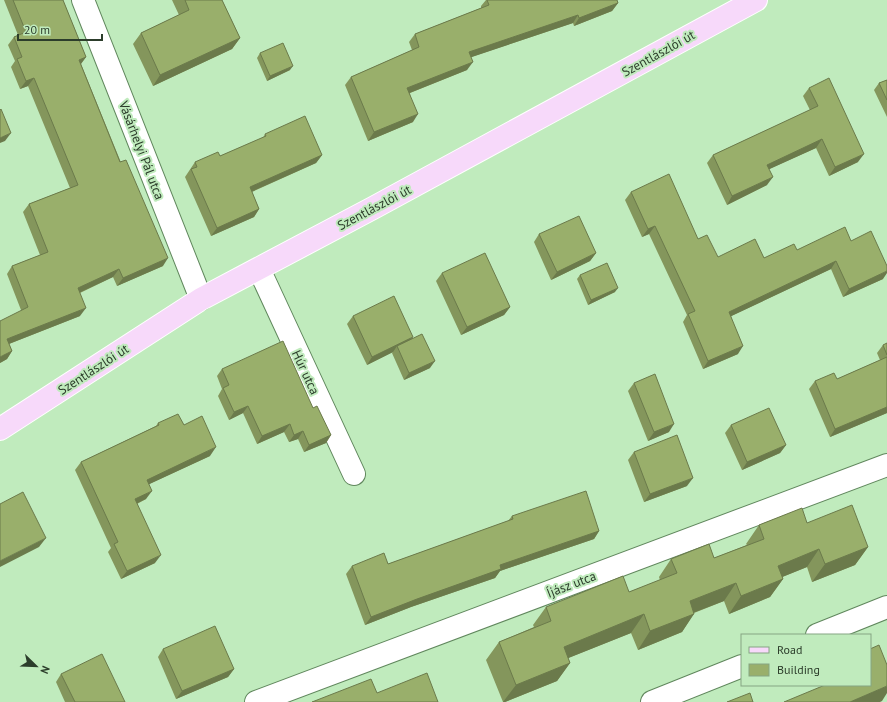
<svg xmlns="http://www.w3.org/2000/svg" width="887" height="702" font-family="'PT Sans',sans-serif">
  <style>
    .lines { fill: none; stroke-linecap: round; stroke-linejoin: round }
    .minor-casing { stroke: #60875d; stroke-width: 24 }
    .major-casing { stroke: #fff; stroke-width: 24 }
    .minor { stroke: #fff; stroke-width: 22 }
    .major { stroke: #f7d9fa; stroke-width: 22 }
    .wall { fill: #84965c }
    .shaded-wall { fill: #6b7a4b }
    .building { fill: #99af6b; stroke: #6b7a4b }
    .labels { text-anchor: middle; stroke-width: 4; stroke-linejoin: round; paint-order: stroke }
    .street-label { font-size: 13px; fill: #2c3d2b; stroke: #c0ebbd }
  </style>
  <rect width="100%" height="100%" fill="#c0ebbd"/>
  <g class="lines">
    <defs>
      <path id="minor" d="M83,0L201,299
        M259,269L354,474
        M817,635L887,607
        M256,702L887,465
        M652,702L742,666"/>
      <path id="major" d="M0,429L201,299L373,208L756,0"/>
    </defs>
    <use href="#minor" class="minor-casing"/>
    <use href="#major" class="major-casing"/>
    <use href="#minor" class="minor"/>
    <use href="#major" class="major"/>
  </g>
  <path class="wall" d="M4,0H63L86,57L81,64L163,266L117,286L113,277L80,293V316L9,344L12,351L7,359L0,363L21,310L7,274L12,266L40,255L23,212L29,204L70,188L28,86L20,89L11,67L15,61L8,45L14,37L18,35Z
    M172,0H222L240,38L232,49L153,86L133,44L141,33L179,15Z
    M486,0H617L618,3L612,11L574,26L573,23L471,57L467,70L410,93L413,122L368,141L345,85L351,77L412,50L409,42L415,34L481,8V6Z
    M260,53L290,70L267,81L257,58Z
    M887,80V117L874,90L879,83Z
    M809,88L858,162L829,176L816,148L769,169L767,185L727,205L707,163L713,155L810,110L803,96Z
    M265,134L322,155L316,163L252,192L259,209L254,217L211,236L185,177L195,162L220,156L263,138Z
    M631,192L698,239L718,257L764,258L797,250L851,241L883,279L843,297L831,269L731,316L738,354L703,369L683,322L687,315L649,234L642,237L625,200Z
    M539,234L596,253L590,261L551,280L534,242Z
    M442,273L510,307L504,315L461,335L436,281Z
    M580,275L615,292L588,305L577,279Z
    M353,316L412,339L430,368L404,380L392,353L393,352L367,365L347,324Z
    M887,343V413L830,437L809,389L815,381L837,379L880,360L877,353L883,345Z
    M222,369L313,408L331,435L326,443L304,452L298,439L289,442L284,432L257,444L243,413L229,420L218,396L222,389L217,376Z
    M634,383L669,432L648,441L628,391Z
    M158,423L184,425L210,456L149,484L146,499L137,504L155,563L121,579L108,552L111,548L75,470L81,462L156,426Z
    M731,425L786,445L780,453L742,470L725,433Z
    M634,452L687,486L644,502L628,460Z
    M512,516L599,531L594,539L500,571L495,578L411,607L365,625L346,574L352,566L388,564L508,521Z
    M807,523L868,547L855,565L812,582L807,567L782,577L783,579L770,597L729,614L724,601L694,613L682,632L638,650L631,633L568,658L570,663L557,681L505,702H503L486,660L499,642L534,627L533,625L546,607L629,592L660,580L659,577L671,559L714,558L747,545L746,544L759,525Z
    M163,649L234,669L228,677L176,699L158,657Z
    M61,674L125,702H65L56,682Z"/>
  <path class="shaded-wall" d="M618,3L612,11L574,26L579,18Z
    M578,15L573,23L463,60L469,52Z
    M240,38L232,49L153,86L160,75Z
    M86,57L80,65L79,60Z
    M473,62L467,70L402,96L407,88Z
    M293,66L290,70L267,81L270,76Z
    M34,78L28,86L20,89L26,81Z
    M418,114L413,122L368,141L374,132Z
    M11,133L5,141L0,143V138Z
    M822,139L816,148L761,173L767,165Z
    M864,154L858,162L829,176L835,167Z
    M322,155L316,163L244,195L250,187Z
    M773,177L767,185L727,205L732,196Z
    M259,209L254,217L211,236L217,228Z
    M655,226L649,234L642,237L648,229Z
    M596,253L590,261L551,280L557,272Z
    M168,258L163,266L117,286L123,278Z
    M836,261L831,269L723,320L729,312Z
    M119,269L113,277L72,296L78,288Z
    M887,271V273L883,279L843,297L849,289Z
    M618,288L615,292L588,305L591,300Z
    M510,307L504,315L461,335L467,327Z
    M86,308L80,316L1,347L7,339Z
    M413,337L407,345L397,346L393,352L367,365L372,357Z
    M743,346L738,354L703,369L708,361Z
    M12,351L7,359L0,363V357Z
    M435,361L430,368L404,380L409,373Z
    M248,406L243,413L229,420L234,412Z
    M887,407V413L830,437L835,429Z
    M290,424L284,432L257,444L262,436Z
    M674,424L669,432L648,441L654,432Z
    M303,431L298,439L289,442L294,435Z
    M331,435L326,443L304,452L309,445Z
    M786,445L780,453L742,470L747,462Z
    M216,447L210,456L141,488L147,480Z
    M693,478L687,486L644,502L650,494Z
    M152,491L146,499L129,507L135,499Z
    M599,531L594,539L500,571L495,578L411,607L365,625L371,617L500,565Z
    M46,538L39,547L0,567V561Z
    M868,547L855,565L812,582L825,564Z
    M819,549L807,567L765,584L778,566Z
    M161,555L155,563L121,579L127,571Z
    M783,579L770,597L729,614L741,596Z
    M736,583L724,601L677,619L690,601Z
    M644,614L631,633L551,665L564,647Z
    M694,614L682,632L638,650L650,631Z
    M570,663L557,681L505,702H503L516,685Z
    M234,669L228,677L176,699L182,691Z
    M887,686V693L882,701L880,702H849Z"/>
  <path class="building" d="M13,0H63L86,57L79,60L120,162L126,160L168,258L123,278L119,269L78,288L86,308L7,339L12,351L0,357V321L28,307L12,266L48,252L29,204L78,185L34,78L26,81L17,59L22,57L14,37L26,32Z
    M185,0H222L240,38L160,75L141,33L189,10Z
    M487,0H617L618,3L579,18L578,15L469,52L473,62L407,88L418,114L374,132L351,77L419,47L415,34L489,5Z
    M283,43L293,66L270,76L260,53Z
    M829,78L864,154L835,167L822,139L767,165L773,177L732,196L713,155L818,106L809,88Z
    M887,80V100L879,83Z
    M1,109L11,133L0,138V110Z
    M305,116L322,155L250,187L259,209L217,228L191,169L197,167L195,162L218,152L220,156L266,136L265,134Z
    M669,174L698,239L707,235L718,257L755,239L764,258L794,244L797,250L845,227L851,241L871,231L887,266V271L849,289L836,261L729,312L743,346L708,361L688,314L695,311L655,226L648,229L631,192Z
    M579,216L596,253L557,272L539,234Z
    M485,253L510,307L467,327L442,273Z
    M607,263L618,288L591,300L580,275Z
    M394,296L413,337L372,357L353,316Z
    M422,334L435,361L409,373L397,346Z
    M283,341L313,408L317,406L331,435L309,445L303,431L294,435L290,424L262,436L248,406L234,412L223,388L229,385L222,369Z
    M887,343V355L883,345Z
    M887,357V407L835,429L815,381L834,373L837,379Z
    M655,374L674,424L654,432L634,383Z
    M769,408L786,445L747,462L731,425Z
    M178,414L184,425L202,416L216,447L147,480L152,491L135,499L161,555L127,571L114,544L118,542L81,462L159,425L158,423Z
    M677,435L693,478L650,494L634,452Z
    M586,491L599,531L500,565L501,569L417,599L371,617L352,566L384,553L388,564L513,519L512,516Z
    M23,492L46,538L0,561V504Z
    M852,505L868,547L825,564L819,549L778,566L783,579L741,596L736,583L690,601L694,614L650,631L644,614L564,647L570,663L516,685L499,642L551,621L546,607L623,576L629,592L677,573L671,559L709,544L714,558L764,539L759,525L802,508L807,523Z
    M215,626L234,669L182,691L163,649Z
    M879,645L887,665V686L850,702H784L825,685H870V649Z
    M102,654L125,702H75L61,674Z
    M427,673L438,702H312L371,679L377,693Z
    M750,693L753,702H727Z"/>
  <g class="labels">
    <g class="street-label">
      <text transform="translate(658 53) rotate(-29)" y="5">Szentlászlói út</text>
      <text transform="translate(142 150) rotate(69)" y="5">Vásárhelyi Pál utca</text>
      <text transform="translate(374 207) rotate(-28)" y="5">Szentlászlói út</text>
      <text transform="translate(93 369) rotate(-33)" y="5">Szentlászlói út</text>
      <text transform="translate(306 372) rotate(65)" y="5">Húr utca</text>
      <text transform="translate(571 584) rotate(-21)" y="5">Íjász utca</text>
    </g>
  </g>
  <rect x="741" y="634" width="130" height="52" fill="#c0ebbd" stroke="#85a583"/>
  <rect x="749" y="647" width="20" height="6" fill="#f7d9fa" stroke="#85a583"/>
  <text x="777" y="654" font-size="12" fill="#2c3d2b">Road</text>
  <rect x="749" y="664" width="20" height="12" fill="#99af6b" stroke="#85a583"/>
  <text x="777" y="674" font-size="12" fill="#2c3d2b">Building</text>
  <g transform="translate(36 666) rotate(113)" stroke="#c0ebbd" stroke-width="3" paint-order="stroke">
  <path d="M0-3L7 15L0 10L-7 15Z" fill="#2c3d2b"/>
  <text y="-6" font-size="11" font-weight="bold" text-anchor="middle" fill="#2c3d2b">N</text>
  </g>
  <path d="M18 34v6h84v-6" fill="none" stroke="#2c3d2b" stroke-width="2"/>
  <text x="24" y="34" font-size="12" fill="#2c3d2b" stroke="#c0ebbd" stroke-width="3" paint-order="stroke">20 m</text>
</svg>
